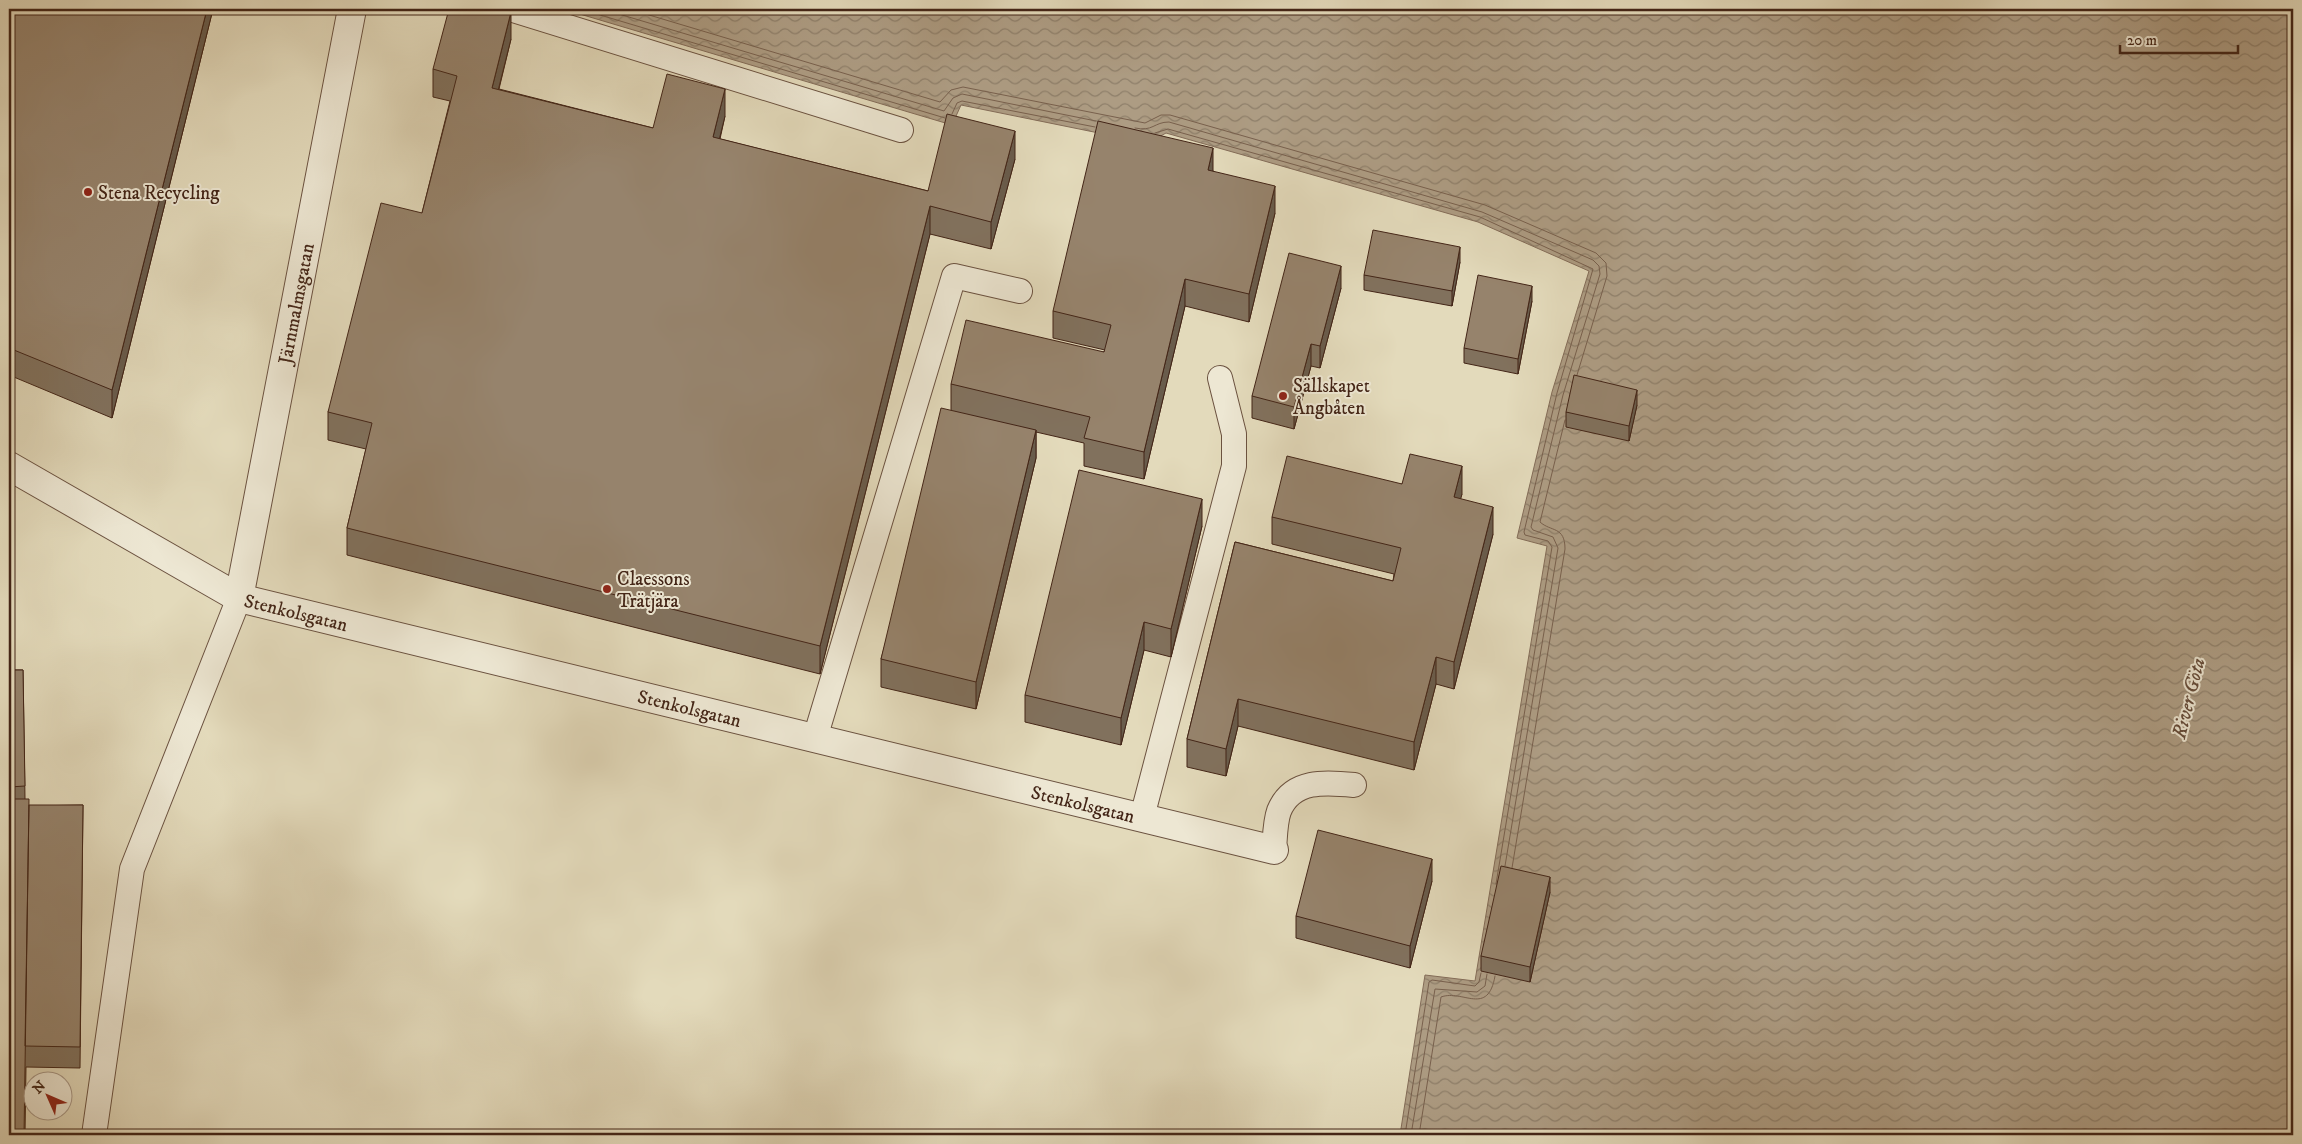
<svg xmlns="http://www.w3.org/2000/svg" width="2302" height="1144" font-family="'IM FELL DW Pica',serif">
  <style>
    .water { fill: url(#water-waves); stroke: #836c58 }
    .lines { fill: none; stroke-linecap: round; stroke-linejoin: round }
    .shore { stroke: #78604d; stroke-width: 1 }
    .lane-casing { stroke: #6b5240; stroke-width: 26 }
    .street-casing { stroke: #6b5240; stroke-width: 30 }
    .lane { stroke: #ede7d3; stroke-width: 24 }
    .street { stroke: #ede7d3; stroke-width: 28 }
    .wall { fill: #81715d; stroke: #432517 }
    .shaded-wall { fill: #695c4c; stroke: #432517 }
    .building { fill: #96836c; stroke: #432517 }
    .poi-dot { fill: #8f2418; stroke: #ede7d3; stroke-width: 2 }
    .labels { text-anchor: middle; stroke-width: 4; stroke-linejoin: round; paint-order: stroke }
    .poi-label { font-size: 19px; fill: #432517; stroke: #ede7d3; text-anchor: start }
    .street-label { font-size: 19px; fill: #432517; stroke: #ede7d3 }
    .water-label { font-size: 20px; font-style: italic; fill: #634937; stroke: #ede7d3 }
  </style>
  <defs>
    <pattern id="water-waves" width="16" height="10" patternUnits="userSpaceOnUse" patternTransform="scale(1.25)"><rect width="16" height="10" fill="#ad9c83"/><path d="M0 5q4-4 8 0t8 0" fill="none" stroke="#8e7f6a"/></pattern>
  </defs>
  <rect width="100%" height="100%" fill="#e3dabb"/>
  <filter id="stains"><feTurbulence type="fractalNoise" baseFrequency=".004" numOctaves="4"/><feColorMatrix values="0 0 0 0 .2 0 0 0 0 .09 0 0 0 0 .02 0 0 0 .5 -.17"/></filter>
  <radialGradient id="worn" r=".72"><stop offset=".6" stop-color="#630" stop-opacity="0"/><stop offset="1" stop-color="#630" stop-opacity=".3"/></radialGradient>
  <path class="water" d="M563,9H2293V1135H1400L1425,975L1475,981L1547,546L1517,538L1552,392L1589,271L1478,222L1166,133L1148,143L961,105L952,125Z"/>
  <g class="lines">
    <path class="shore" d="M580,9L945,118
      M602,9L944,111L953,98L962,94L1096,121
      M629,9L940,102L951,90L963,87L1145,123L1161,115H1170L1485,205L1596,253L1606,263L1607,276L1577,375
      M952,114L957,103L962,101L1095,127
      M1135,128C1153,132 1154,122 1169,122L1482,212L1593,260L1599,266L1600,274L1563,395L1531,527L1533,530L1553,537L1558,548L1505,866
      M1155,133L1168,129L1480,217L1593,269L1557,393L1524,532L1525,535L1548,541L1552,547L1496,884
      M1512,868L1565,549C1565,526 1551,532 1540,522L1565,420
      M1405,1135L1429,982L1432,980L1475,986L1479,982L1481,973
      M1411,1135L1435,989L1477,992L1485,986L1487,974
      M1419,1135L1441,997C1463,989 1488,1017 1495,976"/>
    <defs>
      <path id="lane" d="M510,9L901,130
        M815,738L954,276L1020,291
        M1142,817L1234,466V434L1220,378
        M1274,850C1275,838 1275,822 1279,811C1292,779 1326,782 1354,785
        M94,1135L132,869L239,598"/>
      <g id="street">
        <path id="s1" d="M9,466L239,598L1274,850"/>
        <path id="s2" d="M239,598L352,9"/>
      </g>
    </defs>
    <use href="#lane" class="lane-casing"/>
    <use href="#street" class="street-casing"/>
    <use href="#lane" class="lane"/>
    <use href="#street" class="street"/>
  </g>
  <path class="wall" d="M9,9H213L112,418L9,375Z
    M511,39L499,89L653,128L725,116L720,139L928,191L1015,159L991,249L930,234L820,674L347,555V528L366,449L328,440V412L422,213L450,101L433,97V69Z
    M1213,171L1275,213L1249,322L1185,306L1144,479L1084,466V443L1036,432V458L976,709L881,687V659L951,410V384L1104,352L1105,350L1053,338V311Z
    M1460,262L1452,306L1364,290V275Z
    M1341,288L1320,368L1311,366L1294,429L1252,418V396Z
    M1532,301L1518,374L1464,363V348Z
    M1637,405L1629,441L1566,427V412Z
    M1402,484L1462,494L1460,499L1493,534L1454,689L1436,684L1414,770L1238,726L1226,776L1187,767V739L1235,542L1393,581L1394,574L1272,544V517Z
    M1202,526L1171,657L1144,650L1121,745L1025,722V695Z
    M9,670H23L25,799L29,806L83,805L80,1068L26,1067L25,1135H9Z
    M1432,881L1410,968L1296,938V916Z
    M1550,892L1530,982L1481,971V956Z"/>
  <path class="shaded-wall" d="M207,9H213L112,418V390Z
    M511,12V39L492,115V88Z
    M725,89V116L713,165V137Z
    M1015,131V159L991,249V222Z
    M1213,148V175L1208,170Z
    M1275,186V213L1249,322V294Z
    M930,206V234L820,674V646Z
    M1460,247V262L1452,306V291Z
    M1341,266V288L1320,368V346Z
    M1185,279V306L1144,479V452Z
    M1532,286V301L1518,374V359Z
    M1311,344V366L1294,429V407Z
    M1637,390V405L1629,441V426Z
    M1036,430V458L976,709V682Z
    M1462,466V494L1454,524V497Z
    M1202,499V526L1171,657V629Z
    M1493,507V534L1454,689V662Z
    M1144,622V650L1121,745V718Z
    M1436,657V684L1414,770V742Z
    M1238,699V726L1226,776V749Z
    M1432,859V881L1410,968V946Z
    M1550,877V892L1530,982V967Z"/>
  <path class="building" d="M9,9H207L112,390L9,348Z
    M449,9H499L511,12L492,88L653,128L667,74L725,89L713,137L928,191L947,114L1015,131L991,222L930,206L820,646L347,528L372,423L328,412L381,203L422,213L457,76L433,69Z
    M1098,121L1213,148L1208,170L1275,186L1249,294L1185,279L1144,452L1084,438L1090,417L951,384L966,320L1104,352L1111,325L1053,311Z
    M1373,230L1460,247L1452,291L1364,275Z
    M1289,253L1341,266L1320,346L1311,344L1294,407L1252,396Z
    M1478,275L1532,286L1518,359L1464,348Z
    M1574,375L1637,390L1629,426L1566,412Z
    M941,408L1036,430L976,682L881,659Z
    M1410,454L1462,466L1454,497L1493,507L1454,662L1436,657L1414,742L1238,699L1226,749L1187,739L1235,542L1393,581L1401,548L1272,517L1287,456L1402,484Z
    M1079,470L1202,499L1171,629L1144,622L1121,718L1025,695Z
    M9,670H23L25,786L9,787Z
    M9,799H29L24,1135H9Z
    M29,805H83L80,1047L25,1046Z
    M1318,830L1432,859L1410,946L1296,916Z
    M1501,866L1550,877L1530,967L1481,956Z"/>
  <g class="poi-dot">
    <circle cx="88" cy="192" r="5"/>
    <circle cx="1283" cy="396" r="5"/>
    <circle cx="607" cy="589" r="5"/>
  </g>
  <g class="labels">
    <g class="poi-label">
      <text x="98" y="199">Stena Recycling</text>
      <text x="1293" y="392">Sällskapet<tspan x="1293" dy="22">Ångbåten</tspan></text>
      <text x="617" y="585">Claessons<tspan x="617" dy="22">Trätjära</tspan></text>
    </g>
    <g class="street-label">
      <text dy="7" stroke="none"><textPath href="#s2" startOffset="300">Järnmalmsgatan</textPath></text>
      <text dy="7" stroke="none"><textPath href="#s1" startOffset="324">Stenkolsgatan</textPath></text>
      <text dy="7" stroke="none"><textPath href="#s1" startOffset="729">Stenkolsgatan</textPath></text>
      <text dy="7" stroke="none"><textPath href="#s1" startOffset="1134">Stenkolsgatan</textPath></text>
    </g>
    <g class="water-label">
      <text transform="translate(2188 698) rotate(-76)" y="7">River Göta</text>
    </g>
  </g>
  <rect width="2302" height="1144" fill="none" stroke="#e3dabb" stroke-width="30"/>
  <rect x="10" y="10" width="2282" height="1124" fill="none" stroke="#432517" stroke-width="2.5"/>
  <rect x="15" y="15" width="2272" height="1114" fill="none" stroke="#432517"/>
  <g transform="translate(48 1096) rotate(315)"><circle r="24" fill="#ede7d3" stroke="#a99988"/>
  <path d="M0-4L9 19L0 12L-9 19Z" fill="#8f2418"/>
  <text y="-8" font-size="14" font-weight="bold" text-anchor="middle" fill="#432517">N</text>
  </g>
  <path d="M2120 45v8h118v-8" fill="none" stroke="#432517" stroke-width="2.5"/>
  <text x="2127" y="45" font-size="15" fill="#432517" stroke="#ede7d3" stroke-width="4" paint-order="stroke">20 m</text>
  <rect width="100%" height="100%" filter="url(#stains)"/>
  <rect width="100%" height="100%" fill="url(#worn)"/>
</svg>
